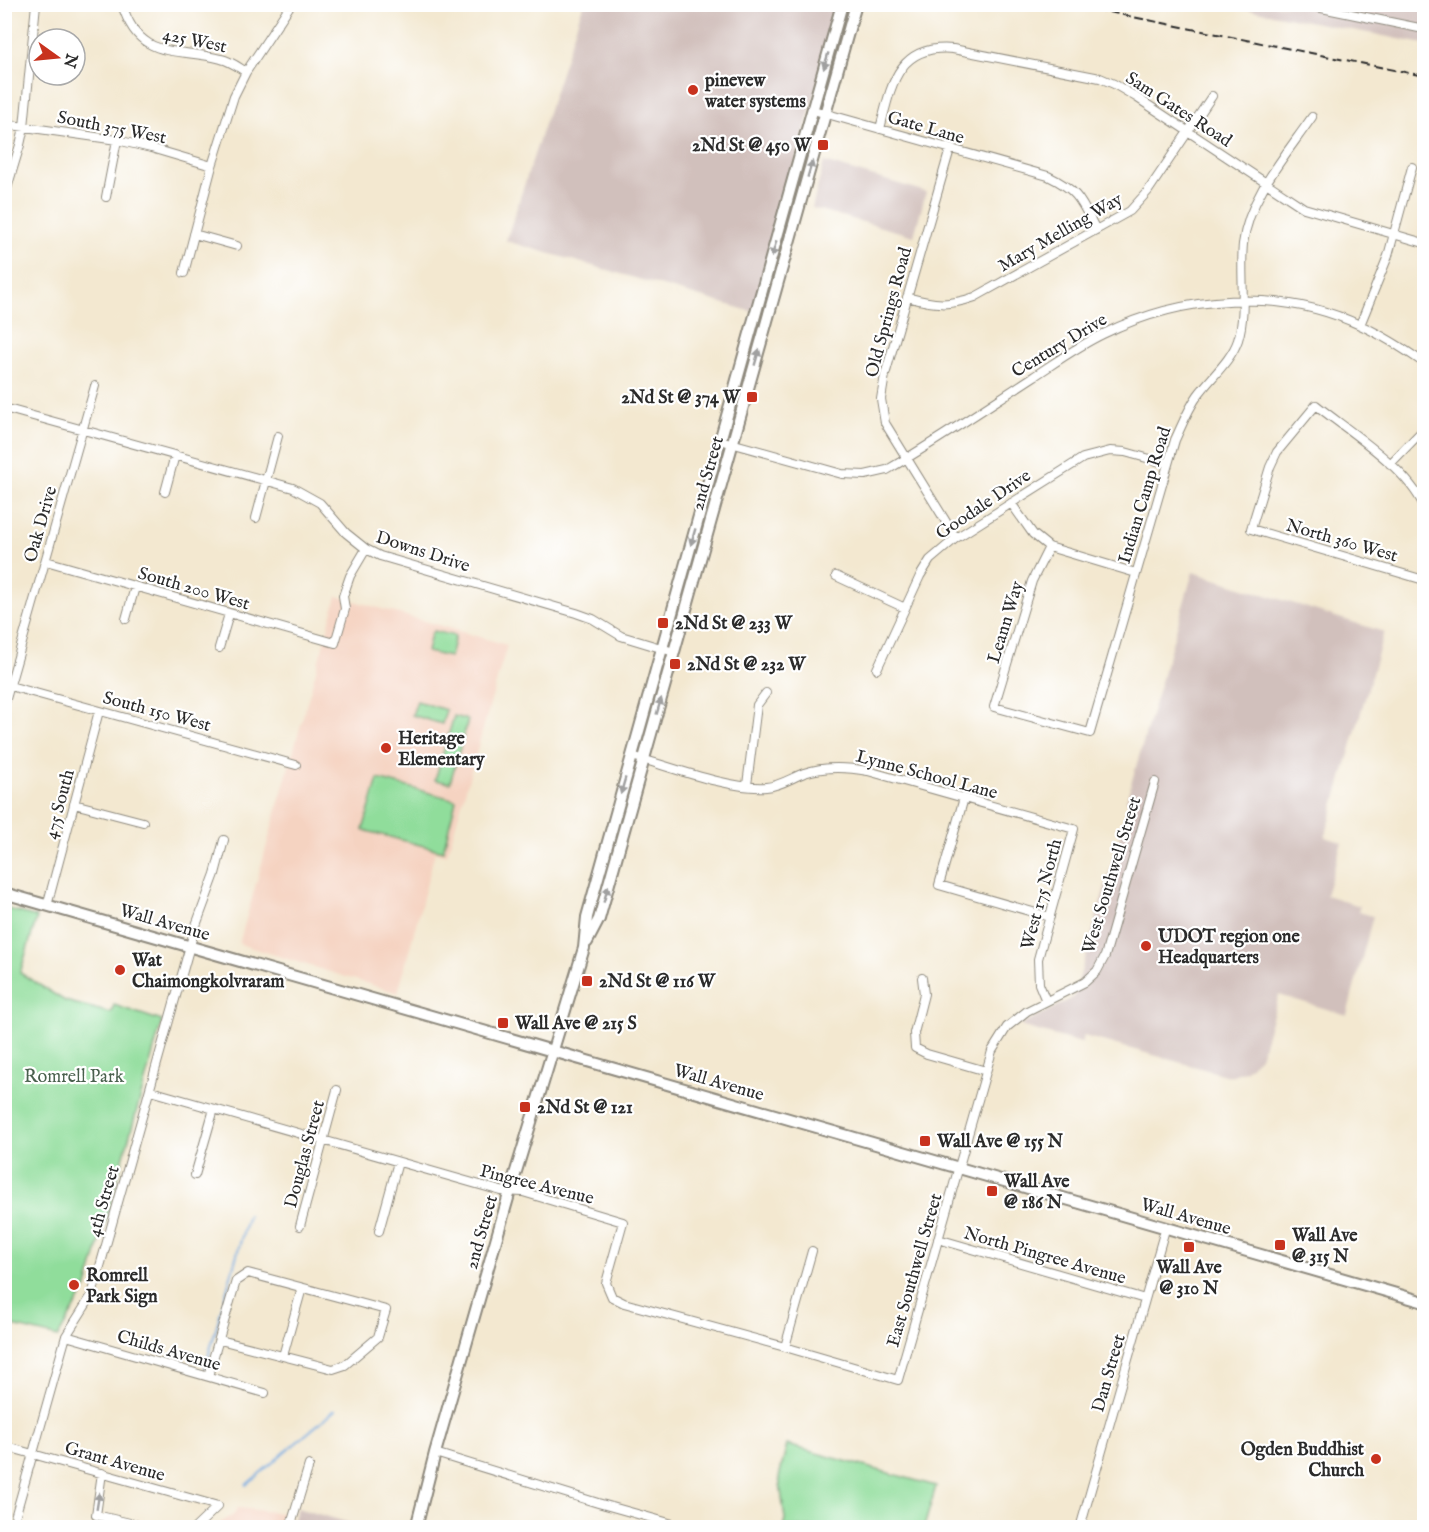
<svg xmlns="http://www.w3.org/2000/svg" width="1429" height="1532" font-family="'IM FELL English',serif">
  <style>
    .built { fill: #f5d3c1 }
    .industrial { fill: #d1c0bc }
    .green { fill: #90dd9b; stroke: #5e8463; stroke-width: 1.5 }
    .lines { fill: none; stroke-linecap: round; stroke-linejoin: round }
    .stream { stroke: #72a9e0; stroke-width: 2 }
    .minor-casing { stroke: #8f8a7e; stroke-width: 10 }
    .major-casing { stroke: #8f8a7e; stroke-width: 14 }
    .minor { stroke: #fff; stroke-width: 8 }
    .major { stroke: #fff; stroke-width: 10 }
    .rail { stroke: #2b2b2b; stroke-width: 2; stroke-dasharray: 9 4.5; stroke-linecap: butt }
    .oneway { fill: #a0a0a0 }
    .poi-dot { fill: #c8321e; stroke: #fff; stroke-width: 2 }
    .labels { text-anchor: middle; stroke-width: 4.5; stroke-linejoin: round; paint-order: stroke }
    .street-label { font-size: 18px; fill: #2b2b2b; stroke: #fff }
    .poi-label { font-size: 18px; font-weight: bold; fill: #2b2b2b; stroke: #fff; text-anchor: start }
    .park-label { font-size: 18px; fill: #49604d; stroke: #fff }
  </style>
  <rect width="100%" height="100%" fill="#fff"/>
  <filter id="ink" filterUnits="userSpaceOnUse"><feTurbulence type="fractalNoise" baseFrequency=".0167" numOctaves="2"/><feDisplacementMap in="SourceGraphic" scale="12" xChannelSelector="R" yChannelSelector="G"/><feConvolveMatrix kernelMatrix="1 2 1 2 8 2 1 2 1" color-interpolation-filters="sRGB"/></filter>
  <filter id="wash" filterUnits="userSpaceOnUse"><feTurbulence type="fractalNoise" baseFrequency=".008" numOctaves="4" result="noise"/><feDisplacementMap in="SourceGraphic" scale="24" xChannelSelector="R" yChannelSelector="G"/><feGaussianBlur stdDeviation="1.35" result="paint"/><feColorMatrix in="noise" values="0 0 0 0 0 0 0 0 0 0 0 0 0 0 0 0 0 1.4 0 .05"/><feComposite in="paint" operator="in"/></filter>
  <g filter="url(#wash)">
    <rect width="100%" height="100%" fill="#f3e8d0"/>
    <path class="built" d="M337,596L507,645L447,855L435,852L398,993L239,944Z
      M238,1508L290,1514L286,1527H213L232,1516Z"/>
    <path class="industrial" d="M583,5H840L753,312L506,241Z
      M1226,5H1424V44Z
      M824,162L926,192L914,236L812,208Z
      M1193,572L1384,632L1325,837L1342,842L1326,895L1360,906L1358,912L1373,916L1347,1015L1279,995L1260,1057L1245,1071L1229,1076L1084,1036L1081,1043L1020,1026L1074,997L1129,802L1126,801Z
      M297,1508L364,1527L292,1528Z"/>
    <path class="green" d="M434,631L455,636L450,657L427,652L431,634Z
      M417,701L446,710L442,724L412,715Z
      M454,716L468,720L450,783L435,780Z
      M378,779L456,800L443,851L363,830Z
      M5,908L37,917L20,973L65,1001L111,1013L114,1005L162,1021L87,1287L58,1337L5,1324Z
      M787,1445L936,1486L924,1527H783L785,1519L779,1477Z"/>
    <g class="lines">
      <path class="stream" d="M205,1368L248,1215
        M246,1485L335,1410"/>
    </g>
  </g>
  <g filter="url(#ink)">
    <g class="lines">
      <defs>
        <path id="minor" d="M122,4C139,62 177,47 221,59C231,61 238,67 246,72
          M1302,4L1424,29
          M813,110L1048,176C1079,191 1081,201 1096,230
          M4,124L117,140L151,148L212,166
          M880,129C891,86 897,44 953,49L1100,78L1114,84L1136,97L1304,208L1424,243
          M950,149L885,375L881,399L885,423L956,538
          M106,197L117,140
          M4,198L20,145L24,127L36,4
          M194,234L237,246
          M184,273L212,166L234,96L246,72L291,4
          M907,297C935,305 949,306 975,297L1130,211L1148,191L1212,96
          M1360,325L1388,256L1412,167
          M4,408L293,488L320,503L346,533L366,549L380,556L576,613L593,619L621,636L674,652
          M720,440L842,474L865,475L887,470C937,441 985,408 1033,377C1056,362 1078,346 1103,334C1182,295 1281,287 1362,326C1384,336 1404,349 1424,363
          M1390,464L1424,429
          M165,492L175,455
          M1011,503L1033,534L1049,547L1136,573
          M1424,506C1405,466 1351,433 1316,405L1277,452L1270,467L1251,529L1424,580
          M256,518L278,436
          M1049,547L1032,581L994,707L1090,733L1175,440C1182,425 1188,409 1198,395C1211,377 1231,361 1238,340C1247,312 1240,274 1243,244C1249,196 1286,155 1312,117
          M46,561L335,643L345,609L343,596L350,576L366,549
          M836,576L905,608
          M126,619L135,587
          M219,648L229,614
          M877,669L920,576L930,560L956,538L1083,458L1110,451L1125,452L1168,464
          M10,686L296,765
          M4,706L95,386
          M632,756C668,766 730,790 766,787C780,786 791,778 804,773C825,766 846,767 868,771L1074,829L1038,959L1039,984L1046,1001
          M747,785L757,705L766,693
          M964,798L939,885L1050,917
          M74,804L143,822
          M47,906L99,711
          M922,978L924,994L914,1033L915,1048L927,1054L986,1071
          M151,1091L501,1191L523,1192L623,1222L606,1283L612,1297L624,1303L785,1347L898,1380L992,1051L1007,1027L1027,1011L1085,982L1097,971L1105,956L1155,782
          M195,1175L214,1109
          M300,1226L337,1090
          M379,1231L398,1162
          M938,1239L1145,1299
          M66,1336L265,1393
          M785,1347L812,1251
          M283,1356L302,1288
          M208,1376L236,1281L248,1273L386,1310L378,1337L345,1365L333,1369L220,1340
          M4,1446L218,1506
          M435,1453L598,1503L687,1528
          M102,1473L96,1515L151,1528
          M12,1528L66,1336L92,1295L195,928L215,874L224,840
          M195,1528L218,1506
          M290,1528L309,1465
          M1080,1528L1166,1226
          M1421,1528L1424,1513"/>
        <path id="major" d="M4,893L1424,1302
          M587,942L599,919L856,4
          M416,1528L435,1453L510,1191L584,948L587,917L842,4"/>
      </defs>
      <use href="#minor" class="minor-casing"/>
      <use href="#major" class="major-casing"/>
      <use href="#minor" class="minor"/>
      <use href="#major" class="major"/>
      <path class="rail" d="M1069,4L1424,76"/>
    </g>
    <defs><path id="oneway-solid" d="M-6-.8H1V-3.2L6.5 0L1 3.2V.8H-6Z" transform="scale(1.5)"/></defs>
    <g class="oneway">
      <use href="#oneway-solid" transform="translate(826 61) rotate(106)"/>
      <use href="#oneway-solid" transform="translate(810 169) rotate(-74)"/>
      <use href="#oneway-solid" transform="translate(774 249) rotate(106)"/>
      <use href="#oneway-solid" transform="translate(757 357) rotate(-74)"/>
      <use href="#oneway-solid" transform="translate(693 537) rotate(106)"/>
      <use href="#oneway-solid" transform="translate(659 706) rotate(-74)"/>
      <use href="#oneway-solid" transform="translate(623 786) rotate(106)"/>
      <use href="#oneway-solid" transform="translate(606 894) rotate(-74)"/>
      <use href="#oneway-solid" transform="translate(98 1501) rotate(-81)"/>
    </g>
  </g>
  <g class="poi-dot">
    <circle cx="693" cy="90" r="6"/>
    <rect x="817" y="139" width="12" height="12" rx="3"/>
    <rect x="746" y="391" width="12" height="12" rx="3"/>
    <rect x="657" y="617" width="12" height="12" rx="3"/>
    <rect x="669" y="658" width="12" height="12" rx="3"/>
    <circle cx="386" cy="748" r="6"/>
    <circle cx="1146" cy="946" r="6"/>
    <circle cx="120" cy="970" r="6"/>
    <rect x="581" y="975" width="12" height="12" rx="3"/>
    <rect x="497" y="1017" width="12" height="12" rx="3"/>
    <rect x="519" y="1101" width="12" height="12" rx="3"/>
    <rect x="919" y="1135" width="12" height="12" rx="3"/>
    <rect x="986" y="1185" width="12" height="12" rx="3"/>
    <rect x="1274" y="1239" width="12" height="12" rx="3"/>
    <rect x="1183" y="1241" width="12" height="12" rx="3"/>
    <circle cx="74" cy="1285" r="6"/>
    <circle cx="1376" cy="1459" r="6"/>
  </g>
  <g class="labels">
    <g class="street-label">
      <text transform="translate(195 40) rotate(12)" y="6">425 West</text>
      <text transform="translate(1179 109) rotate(33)" y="6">Sam Gates Road</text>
      <text transform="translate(112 127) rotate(11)" y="6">South 375 West</text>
      <text transform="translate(926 127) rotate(16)" y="6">Gate Lane</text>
      <text transform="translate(1060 232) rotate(-30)" y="6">Mary Melling Way</text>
      <text transform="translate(888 312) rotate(-75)" y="6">Old Springs Road</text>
      <text transform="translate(1059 345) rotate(-31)" y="6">Century Drive</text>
      <text transform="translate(707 473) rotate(-74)" y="6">2nd Street</text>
      <text transform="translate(1144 495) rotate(-73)" y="6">Indian Camp Road</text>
      <text transform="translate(983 504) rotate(-34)" y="6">Goodale Drive</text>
      <text transform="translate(40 524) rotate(-74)" y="6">Oak Drive</text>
      <text transform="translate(1342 540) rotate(16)" y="6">North 360 West</text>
      <text transform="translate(423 551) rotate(18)" y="6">Downs Drive</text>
      <text transform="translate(194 588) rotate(16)" y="6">South 200 West</text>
      <text transform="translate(1005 622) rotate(-73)" y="6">Leann Way</text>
      <text transform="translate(157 711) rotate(15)" y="6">South 150 West</text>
      <text transform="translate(927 774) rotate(15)" y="6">Lynne School Lane</text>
      <text transform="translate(59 804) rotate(-75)" y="6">475 South</text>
      <text transform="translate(1111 875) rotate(-73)" y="6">West Southwell Street</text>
      <text transform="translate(1041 894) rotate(-75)" y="6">West 175 North</text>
      <text transform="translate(165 922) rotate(16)" y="6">Wall Avenue</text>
      <text transform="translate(719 1082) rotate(16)" y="6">Wall Avenue</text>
      <text transform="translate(304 1154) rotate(-75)" y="6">Douglas Street</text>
      <text transform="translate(537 1184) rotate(14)" y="6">Pingree Avenue</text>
      <text transform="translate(103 1201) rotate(-74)" y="6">4th Street</text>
      <text transform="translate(1186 1216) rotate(16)" y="6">Wall Avenue</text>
      <text transform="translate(481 1232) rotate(-74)" y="6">2nd Street</text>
      <text transform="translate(1045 1255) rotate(16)" y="6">North Pingree Avenue</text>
      <text transform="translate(914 1270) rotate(-74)" y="6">East Southwell Street</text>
      <text transform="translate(169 1350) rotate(16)" y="6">Childs Avenue</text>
      <text transform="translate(1108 1373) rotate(-74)" y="6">Dan Street</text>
      <text transform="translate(115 1461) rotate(16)" y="6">Grant Avenue</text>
    </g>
    <g class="poi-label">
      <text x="705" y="86">pinevew<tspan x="705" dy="21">water systems</tspan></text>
      <text x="811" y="151" text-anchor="end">2Nd St @ 450 W</text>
      <text x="740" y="403" text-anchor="end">2Nd St @ 374 W</text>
      <text x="675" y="629">2Nd St @ 233 W</text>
      <text x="687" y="670">2Nd St @ 232 W</text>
      <text x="398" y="744">Heritage<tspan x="398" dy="21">Elementary</tspan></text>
      <text x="1158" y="942">UDOT region one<tspan x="1158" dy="21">Headquarters</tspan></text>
      <text x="132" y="966">Wat<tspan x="132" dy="21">Chaimongkolvraram</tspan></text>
      <text x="599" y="987">2Nd St @ 116 W</text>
      <text x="515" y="1029">Wall Ave @ 215 S</text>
      <text x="537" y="1113">2Nd St @ 121</text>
      <text x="937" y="1147">Wall Ave @ 155 N</text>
      <text x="1004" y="1187">Wall Ave<tspan x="1004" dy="21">@ 186 N</tspan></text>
      <text x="1292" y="1241">Wall Ave<tspan x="1292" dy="21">@ 315 N</tspan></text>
      <text x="1189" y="1273" text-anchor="middle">Wall Ave<tspan x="1189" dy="21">@ 310 N</tspan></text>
      <text x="86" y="1281">Romrell<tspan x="86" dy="21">Park Sign</tspan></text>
      <text x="1364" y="1455" text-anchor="end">Ogden Buddhist<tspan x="1364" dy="21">Church</tspan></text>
    </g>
    <g class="park-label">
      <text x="74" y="1082">Romrell Park</text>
    </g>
  </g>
  <rect width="1429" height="1532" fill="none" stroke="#fff" stroke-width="24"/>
  <g transform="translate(57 57) rotate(105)"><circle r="28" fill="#ffffff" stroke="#aaaaaa" stroke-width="1.5"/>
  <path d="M0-4.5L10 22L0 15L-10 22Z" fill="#c8321e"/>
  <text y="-9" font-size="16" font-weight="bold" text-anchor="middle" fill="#2b2b2b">N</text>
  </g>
</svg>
